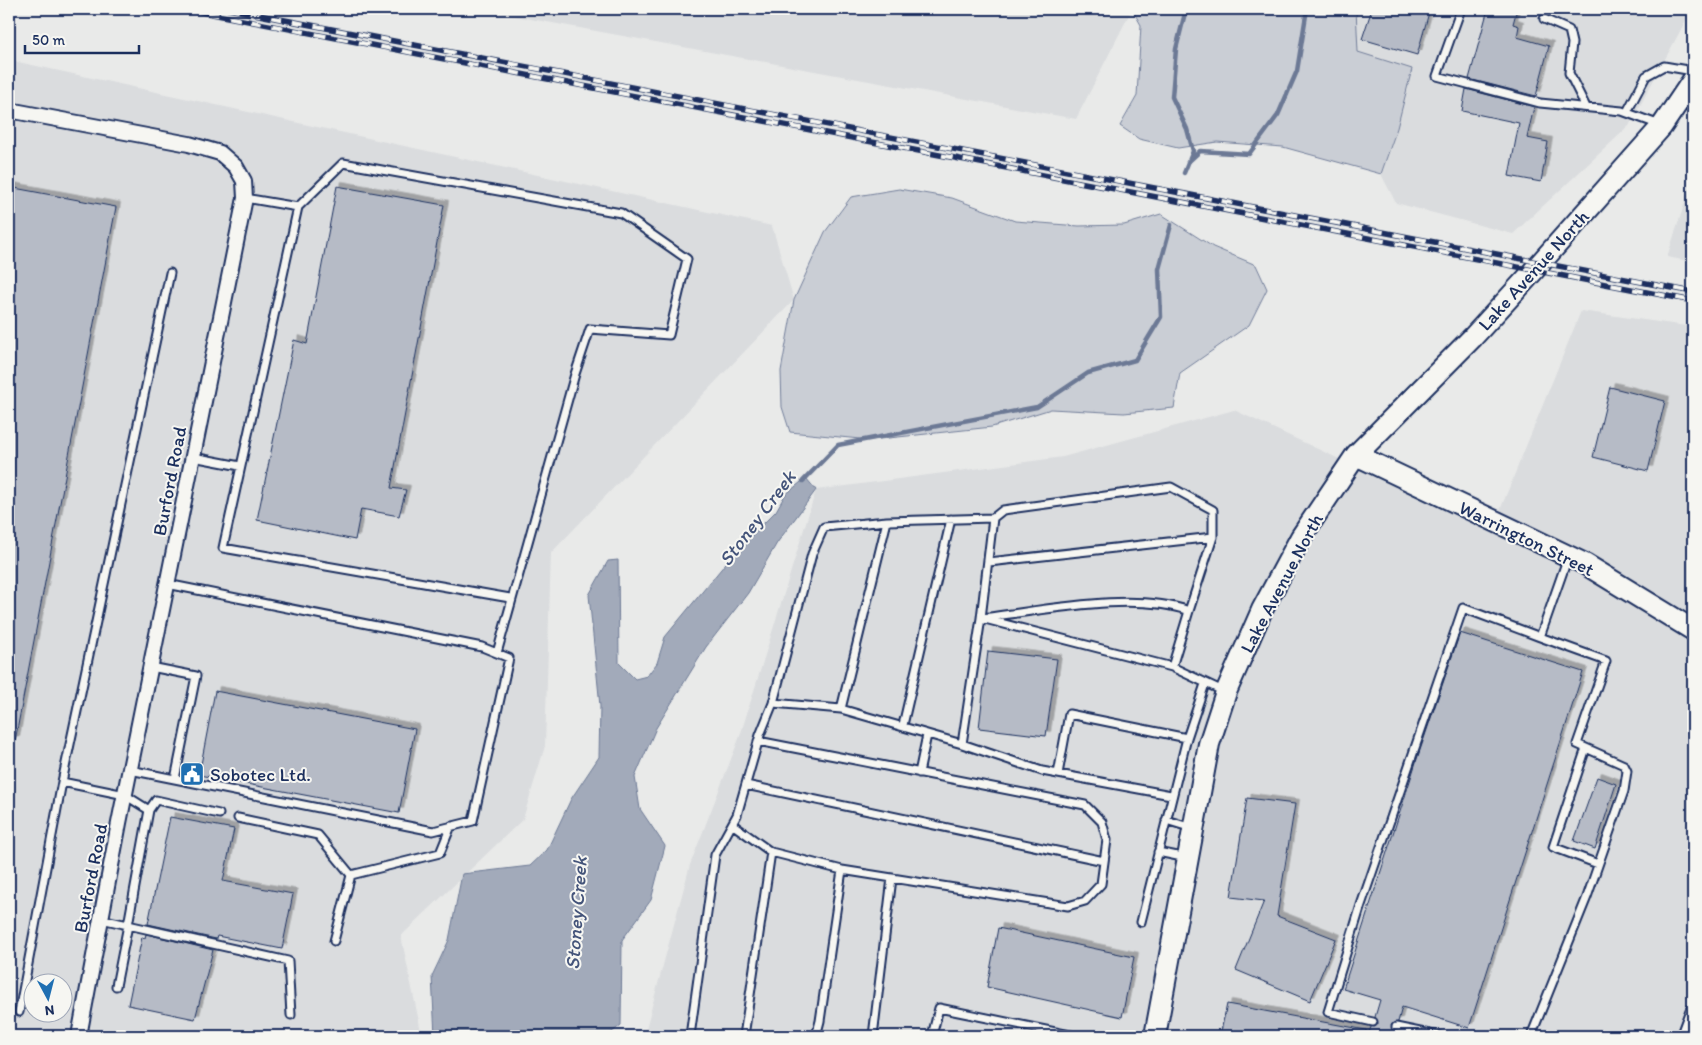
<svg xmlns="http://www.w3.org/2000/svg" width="1702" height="1045" font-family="Itim,sans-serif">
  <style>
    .built { fill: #dadcde; fill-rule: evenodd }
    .green { fill: #caced5; stroke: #727e9a }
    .water { fill: #a2aaba; stroke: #6c7995 }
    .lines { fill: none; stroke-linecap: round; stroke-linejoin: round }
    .stream { stroke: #6c7995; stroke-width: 4.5 }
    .building { fill: #b6bbc6; stroke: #1b2f5e; filter: url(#shadow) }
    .lane-casing { stroke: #1b2f5e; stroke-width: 11 }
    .street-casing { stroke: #1b2f5e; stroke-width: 18 }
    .secondary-casing { stroke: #1b2f5e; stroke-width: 24 }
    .lane { stroke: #f6f6f2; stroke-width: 7 }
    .street { stroke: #f6f6f2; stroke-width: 14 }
    .secondary { stroke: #f6f6f2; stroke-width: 20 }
    .rail-casing { stroke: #1b2f5e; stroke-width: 5.5 }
    .rail { stroke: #f6f6f2; stroke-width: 4; stroke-dasharray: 11; stroke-linecap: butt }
    .labels { text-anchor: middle; stroke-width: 4; stroke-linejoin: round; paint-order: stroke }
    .street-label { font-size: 19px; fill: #1b2f5e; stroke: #f6f6f2 }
    .poi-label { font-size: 19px; fill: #1b2f5e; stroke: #f6f6f2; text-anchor: start }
    .water-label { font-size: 20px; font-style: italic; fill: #44547a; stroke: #f6f6f2 }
  </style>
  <defs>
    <filter id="shadow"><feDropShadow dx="4.5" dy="-4.5" stdDeviation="0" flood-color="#0004"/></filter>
  </defs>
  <rect width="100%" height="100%" fill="#e9eae9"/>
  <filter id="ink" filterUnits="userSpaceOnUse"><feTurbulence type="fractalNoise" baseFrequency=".02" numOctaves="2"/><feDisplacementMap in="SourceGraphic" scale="10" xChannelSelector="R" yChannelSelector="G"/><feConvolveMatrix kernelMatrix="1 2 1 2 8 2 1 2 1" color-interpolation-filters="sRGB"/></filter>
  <g filter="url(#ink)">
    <path class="built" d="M476,9H1132L1076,119Z
      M1356,9H1692L1629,126L1513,234L1396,203L1381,174L1397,128L1357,52Z
      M9,60L772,226L794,300L551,553L545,746L523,819L401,936L422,1036H9ZM32,982H62V1012H32Z
      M1693,178V262L1667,257Z
      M1581,311L1693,327V1036H644L690,865L740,736L816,490L1063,457L1234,410L1492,530Z"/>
    <path class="green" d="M1132,9H1356L1358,52L1412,69L1397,128L1381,174L1283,147L1217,142L1178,148L1139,139L1120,126L1137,96L1141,25Z
      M899,189L952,198L1015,221L1079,226L1124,225L1161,214L1213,247L1256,265L1267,289L1249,325L1180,373L1174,408L1124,413L1051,409L992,427L870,440L790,432L782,407L781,371L794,300L825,232L851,197Z"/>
    <path class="water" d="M806,478L816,490L777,543L748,593L706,647L656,728L635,777L640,809L665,846L651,900L622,940L621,1025L607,1036H435L432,976L449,940L462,874L530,866L547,850L571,799L599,757L600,706L589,595L608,561L618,560L619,663L635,679L647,676L657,663L665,637L735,552L776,511L785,495Z"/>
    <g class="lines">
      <path class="stream" d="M1188,162L1200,151L1249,154L1278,115L1297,71L1307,9
        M1184,173L1193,151L1187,129L1172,97L1176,49L1186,9
        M803,481L838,445L1037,407L1088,373L1135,360L1161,317L1159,269L1171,225"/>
    </g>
    <path class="building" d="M1372,9H1430L1417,55L1362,39Z
      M1488,9H1517L1513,24L1519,26L1517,37L1549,46L1536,96L1469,79Z
      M1466,89L1534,107L1527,138L1548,142L1541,182L1509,176L1519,123L1462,111Z
      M337,186L444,205L391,488L406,490L399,516L361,509L355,540L257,520L294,340L307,344Z
      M9,187L116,207L15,741H9Z
      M1610,387L1665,401L1648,471L1593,457Z
      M1460,633L1583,672L1469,1028L1402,1007L1398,1022L1391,1025L1395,1032L1394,1036H1368L1371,1027L1378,1024L1375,1017L1380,1000L1343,989L1417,759Z
      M988,651L1057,659L1046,736L979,728Z
      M215,691L415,729L399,813L199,775Z
      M1597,777L1616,784L1595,849L1574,841Z
      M1247,798L1295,804L1277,916L1336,939L1310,1001L1236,970L1264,901L1231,897Z
      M170,817L234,829L223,881L293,894L282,949L217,936L216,939L148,924Z
      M998,928L1134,957L1122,1017L987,987Z
      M146,934L213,950L195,1019L128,1005L142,937L145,938Z
      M1227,1004L1366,1030V1036H1220Z"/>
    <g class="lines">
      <defs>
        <path id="lane" d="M1461,9L1437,76L1540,103L1622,111L1660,125
          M1544,19L1569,30L1572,43L1569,73L1586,107
          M1627,112L1646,76L1664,66L1693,71
          M245,198L298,207
          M193,457L240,466
          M989,562L1213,537
          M497,653L575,374L590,329L669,335L687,259L621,213L343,163L298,207L223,548L510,598
          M151,667L196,676L175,779
          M1172,667L1225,692
          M773,703L812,554L824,527L887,521
          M841,709L962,744
          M903,725L951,519
          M758,741L1085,805L1102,822L1107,840L1101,884L1085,901L1068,906L842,870L820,1021L816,1036
          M1586,748L1553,847L1598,864
          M130,770L433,831L473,821L509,658L482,647L167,584
          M919,773L927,735
          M1058,774L1069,714L1187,738
          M62,782L170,273
          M746,785L1104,861
          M1171,795L1042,771L962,744L981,618C1042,611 1132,591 1189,611L1172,667L981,618L993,518L1003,510L1171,487L1213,510V537L1189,611
          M149,810L156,800L219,814
          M238,818L318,835L351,875
          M1166,820L1192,828
          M732,824L771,852
          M1158,852L1187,858
          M1141,922L1187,738L1205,684
          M334,941L351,875L440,853L451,826
          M116,986L128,925L288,961L291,1015
          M19,1012L62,782L125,795L149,810L128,925L101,919
          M1373,1022L1328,1012L1361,905L1463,608L1540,637
          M1396,1027L1439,1036
          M690,1036L715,855L737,815L760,735L773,703L841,709L887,521L993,518
          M744,1036L771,852L842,870
          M873,1036L892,878
          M932,1036L939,1008L1075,1036
          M1531,1036L1587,897L1624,791L1627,771L1624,765L1577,744L1606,661L1540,637L1568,557"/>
        <path id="street" d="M9,110L189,144L220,153L236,167L244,181L245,198L119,823L79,1036
          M1684,1036L1693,1012"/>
        <path id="secondary" d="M1356,455L1585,564L1693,630
          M1155,1036L1209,744L1226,692L1262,610L1301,537L1356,455L1473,337L1528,277L1662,126L1693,80"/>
      </defs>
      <use href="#lane" class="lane-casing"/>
      <use href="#street" class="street-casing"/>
      <use href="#secondary" class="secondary-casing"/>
      <use href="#lane" class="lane"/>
      <use href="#street" class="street"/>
      <use href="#secondary" class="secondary"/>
      <defs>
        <path id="rail" d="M186,9L1693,301
          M228,9L1693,292"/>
      </defs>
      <use href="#rail" class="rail-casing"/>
      <use href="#rail" class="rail"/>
    </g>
  </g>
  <defs>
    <symbol id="civic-square" viewBox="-11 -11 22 22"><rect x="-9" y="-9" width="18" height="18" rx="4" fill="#1f6fb2" stroke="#f6f6f2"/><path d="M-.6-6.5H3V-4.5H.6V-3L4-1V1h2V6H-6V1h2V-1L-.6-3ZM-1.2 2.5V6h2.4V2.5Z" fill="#fff"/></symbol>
  </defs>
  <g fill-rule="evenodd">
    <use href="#civic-square" x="178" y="760" width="28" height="28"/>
  </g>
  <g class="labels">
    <g class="street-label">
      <text transform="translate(1533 270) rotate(-48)" y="7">Lake Avenue North</text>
      <text transform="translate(169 481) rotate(-79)" y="7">Burford Road</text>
      <text transform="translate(1527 538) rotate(26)" y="7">Warrington Street</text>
      <text transform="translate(1281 583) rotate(-62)" y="7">Lake Avenue North</text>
      <text transform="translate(90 878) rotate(-79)" y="7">Burford Road</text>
    </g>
    <g class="poi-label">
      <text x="210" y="781">Sobotec Ltd.</text>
    </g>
    <g class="water-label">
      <text transform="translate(757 518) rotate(-53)" y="7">Stoney Creek</text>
      <text transform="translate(576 913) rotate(-86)" y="7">Stoney Creek</text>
    </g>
  </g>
  <rect width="1702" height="1045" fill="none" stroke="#f6f6f2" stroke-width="30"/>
  <rect x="15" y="15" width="1672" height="1015" fill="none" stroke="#1b2f5e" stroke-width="2" filter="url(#ink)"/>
  <g transform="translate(48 998) rotate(173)"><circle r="24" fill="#f6f6f2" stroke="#9ea6b7"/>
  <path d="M0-4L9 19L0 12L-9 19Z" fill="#1f6fb2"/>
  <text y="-8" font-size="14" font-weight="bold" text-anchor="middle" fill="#1b2f5e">N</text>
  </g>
  <path d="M25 45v8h114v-8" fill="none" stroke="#1b2f5e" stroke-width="2.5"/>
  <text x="32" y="45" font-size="15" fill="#1b2f5e" stroke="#f6f6f2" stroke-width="4" paint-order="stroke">50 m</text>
</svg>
